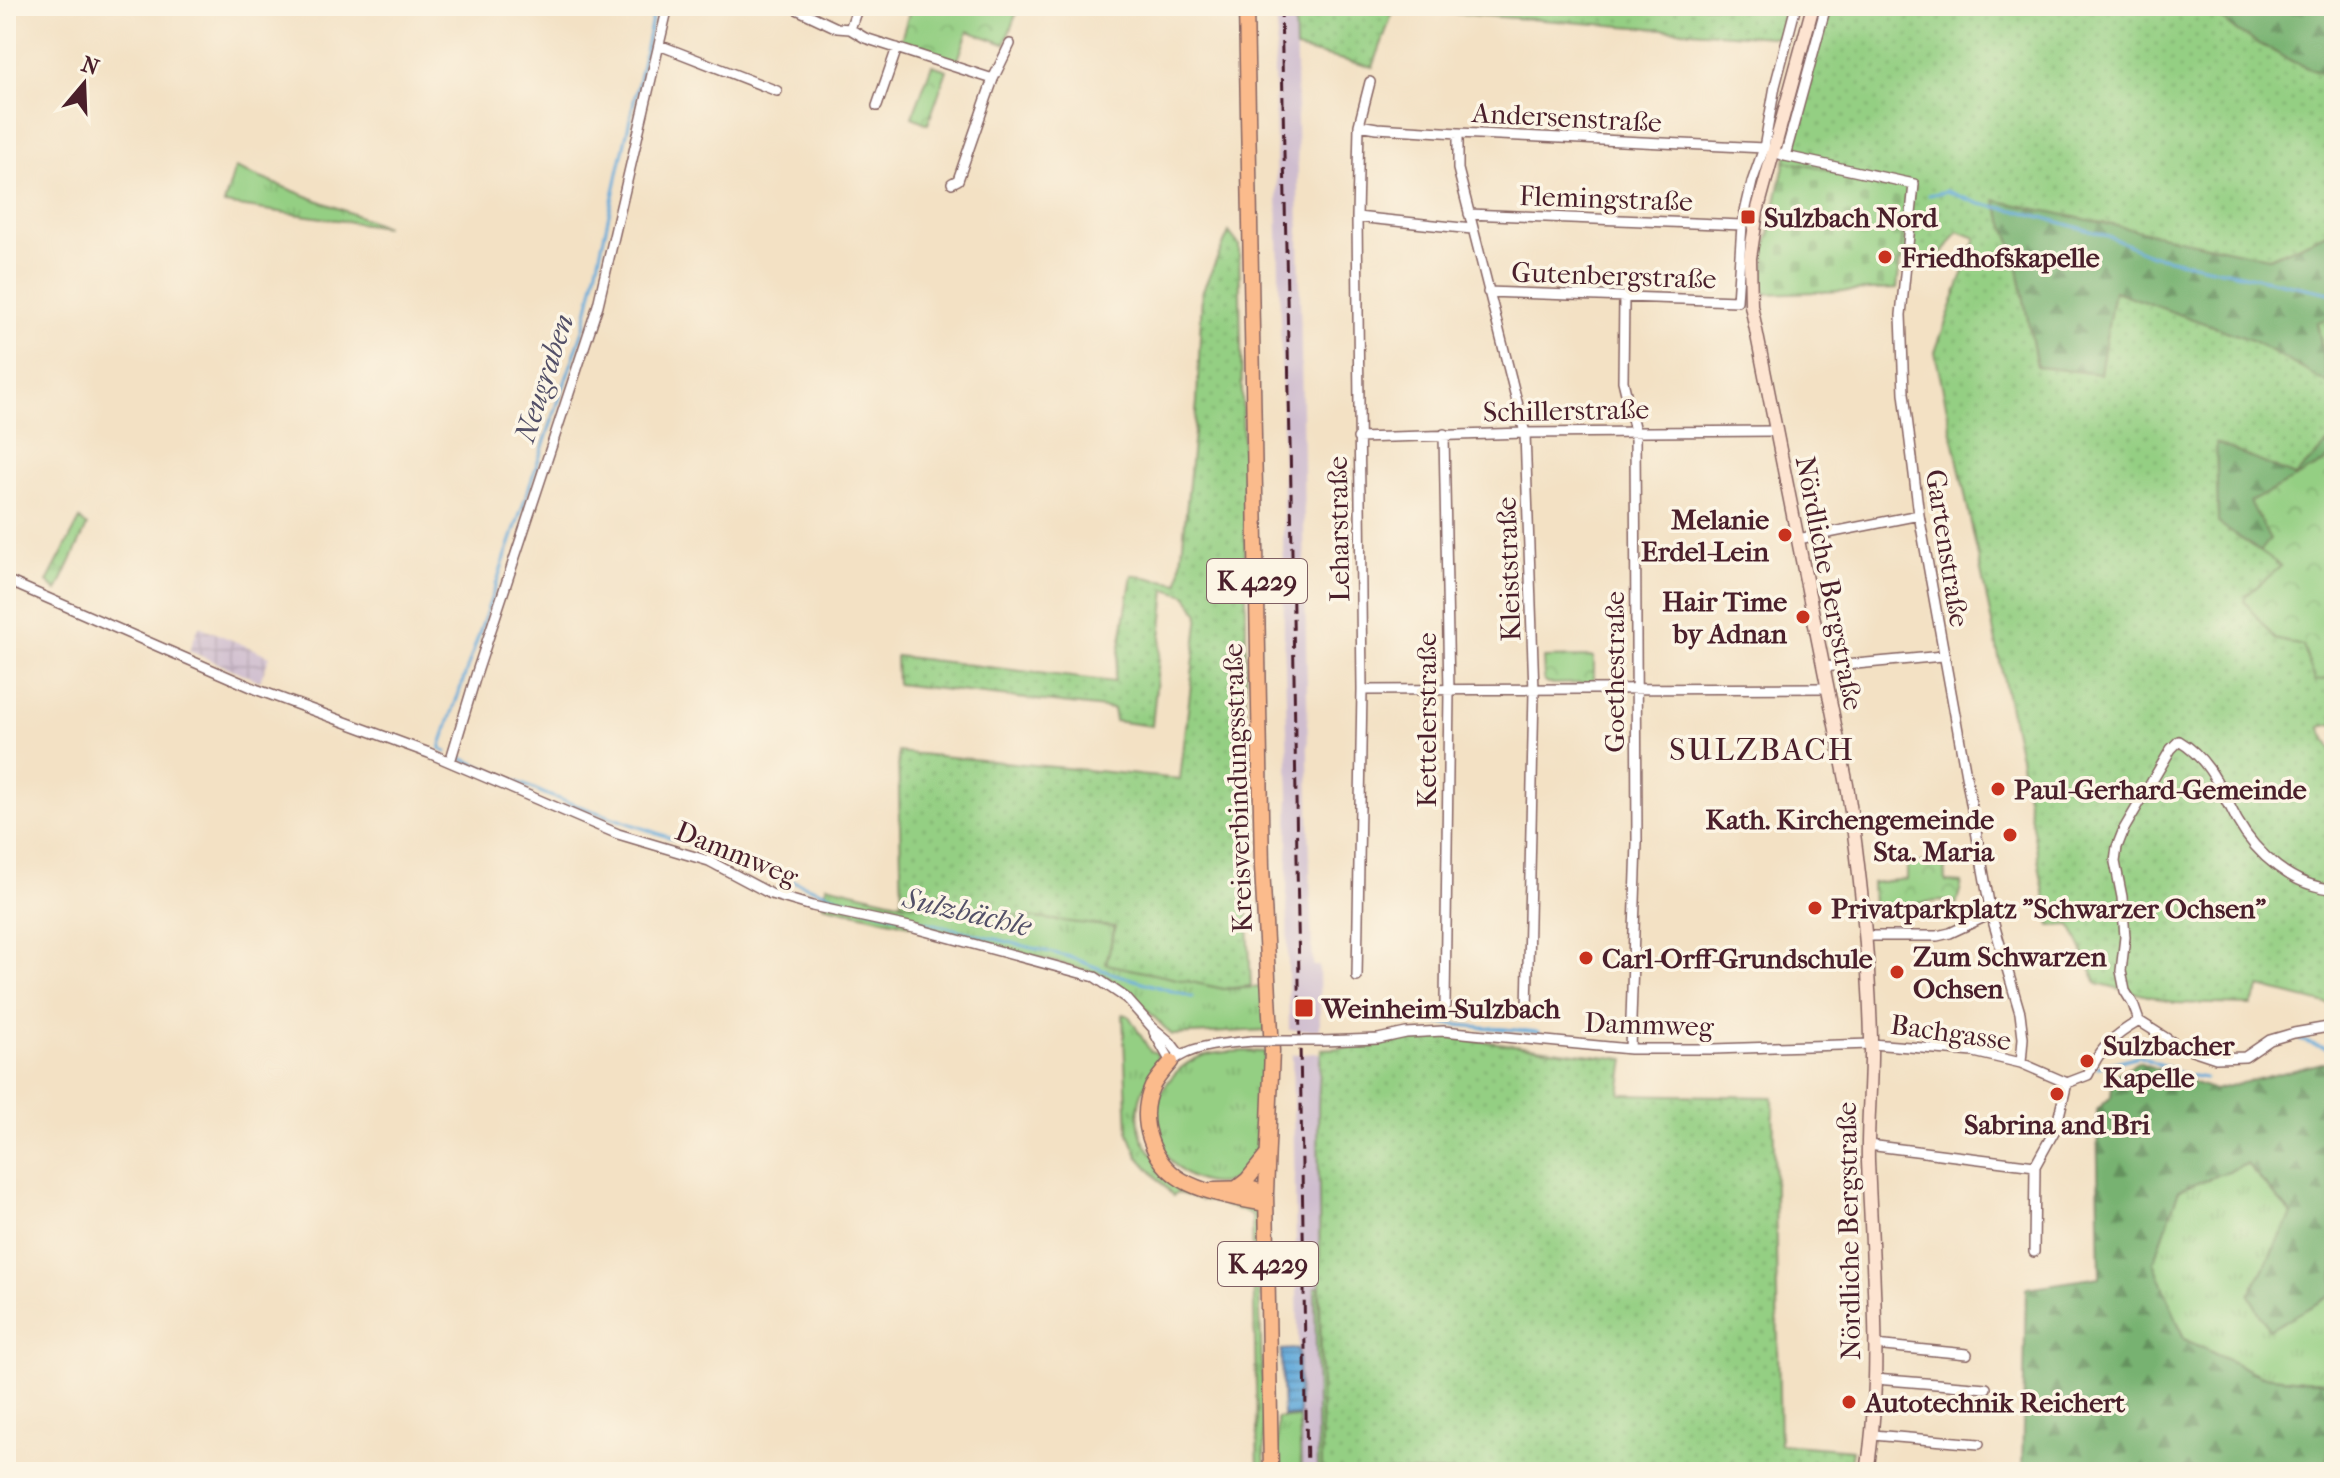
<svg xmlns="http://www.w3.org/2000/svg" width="2340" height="1478" font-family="'IM FELL French Canon',serif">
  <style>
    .industrial { fill: url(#industrial-grid) }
    .railway { fill: #cfbdcf }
    .grass { fill: url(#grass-tufts); stroke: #6f7757; stroke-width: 2 }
    .forest { fill: url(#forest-firs); stroke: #60684e; stroke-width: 2 }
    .cemetery { fill: url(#cemetery-stones); stroke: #6f7757; stroke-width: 2 }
    .park { fill: url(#park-crowns); stroke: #6f7757; stroke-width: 2 }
    .garden { fill: url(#garden-dots); stroke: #6f7757; stroke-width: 2 }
    .water { fill: url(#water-rules); stroke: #576482; stroke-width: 2 }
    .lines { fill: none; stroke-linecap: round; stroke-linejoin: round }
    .stream { stroke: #64aada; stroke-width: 3 }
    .street-casing { stroke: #856361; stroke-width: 12 }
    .secondary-casing { stroke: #856361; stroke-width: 15 }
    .primary-casing { stroke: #856361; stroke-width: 17 }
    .street { stroke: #fff; stroke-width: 9 }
    .secondary { stroke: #fde4d1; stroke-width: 12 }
    .primary { stroke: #fbbb8c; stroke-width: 14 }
    .rail { stroke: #4a1f2b; stroke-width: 3; stroke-dasharray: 12 6; stroke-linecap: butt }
    .street-bridge-casing { stroke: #856361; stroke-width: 12; stroke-linecap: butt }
    .street-bridge { stroke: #fff; stroke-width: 9 }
    .poi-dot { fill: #c8321e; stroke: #fcf5e5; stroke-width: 3 }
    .labels { text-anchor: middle; stroke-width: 7; stroke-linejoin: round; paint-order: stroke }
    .shield { fill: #fcf5e5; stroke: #7f5f63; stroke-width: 2 }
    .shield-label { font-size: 26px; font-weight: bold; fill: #4a1f2b }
    .street-label { font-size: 28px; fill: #4a1f2b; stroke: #fcf5e5 }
    .poi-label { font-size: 28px; font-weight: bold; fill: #4a1f2b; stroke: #fcf5e5; text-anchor: start }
    .water-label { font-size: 30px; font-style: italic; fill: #535068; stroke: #fcf5e5 }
    .quarter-label { font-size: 32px; letter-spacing: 2px; fill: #4a1f2b; stroke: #fcf5e5 }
  </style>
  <defs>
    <pattern id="industrial-grid" width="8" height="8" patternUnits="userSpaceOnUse" patternTransform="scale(2)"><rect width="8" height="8" fill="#cfbdcf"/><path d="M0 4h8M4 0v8" fill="none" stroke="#b3a2b2"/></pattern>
    <pattern id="grass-tufts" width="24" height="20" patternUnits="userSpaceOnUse" patternTransform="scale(2)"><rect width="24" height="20" fill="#94cf83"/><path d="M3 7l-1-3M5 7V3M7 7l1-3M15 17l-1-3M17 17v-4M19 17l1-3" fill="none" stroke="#81b171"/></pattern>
    <pattern id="forest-firs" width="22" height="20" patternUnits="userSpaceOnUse" patternTransform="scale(2)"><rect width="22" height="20" fill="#77b271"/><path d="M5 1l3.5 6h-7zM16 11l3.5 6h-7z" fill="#64905d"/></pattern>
    <pattern id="cemetery-stones" width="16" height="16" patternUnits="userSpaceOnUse" patternTransform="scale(2)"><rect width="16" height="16" fill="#94cf83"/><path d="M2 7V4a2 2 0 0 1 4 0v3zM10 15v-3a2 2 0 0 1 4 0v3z" fill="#81b171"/></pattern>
    <pattern id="park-crowns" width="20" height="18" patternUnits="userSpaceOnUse" patternTransform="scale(2)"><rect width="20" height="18" fill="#94cf83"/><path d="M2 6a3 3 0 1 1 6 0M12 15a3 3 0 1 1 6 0" fill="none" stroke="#81b171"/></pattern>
    <pattern id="garden-dots" width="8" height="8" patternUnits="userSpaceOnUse" patternTransform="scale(2)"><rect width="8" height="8" fill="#94cf83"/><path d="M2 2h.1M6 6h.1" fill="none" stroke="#81b171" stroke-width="1.8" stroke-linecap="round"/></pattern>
    <pattern id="water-rules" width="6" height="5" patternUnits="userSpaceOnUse" patternTransform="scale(2)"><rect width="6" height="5" fill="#64aada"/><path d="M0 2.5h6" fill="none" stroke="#548ab1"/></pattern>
  </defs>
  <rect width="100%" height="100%" fill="#fcf5e5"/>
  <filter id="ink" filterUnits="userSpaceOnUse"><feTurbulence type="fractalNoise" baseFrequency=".0125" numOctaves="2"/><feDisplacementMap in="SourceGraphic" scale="16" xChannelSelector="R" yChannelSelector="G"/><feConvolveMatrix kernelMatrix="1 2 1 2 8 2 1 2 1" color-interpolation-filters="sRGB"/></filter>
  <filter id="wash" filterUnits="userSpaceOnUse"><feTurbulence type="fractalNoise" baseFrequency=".006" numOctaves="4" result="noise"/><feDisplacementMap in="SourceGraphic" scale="32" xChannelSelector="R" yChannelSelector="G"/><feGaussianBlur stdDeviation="1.8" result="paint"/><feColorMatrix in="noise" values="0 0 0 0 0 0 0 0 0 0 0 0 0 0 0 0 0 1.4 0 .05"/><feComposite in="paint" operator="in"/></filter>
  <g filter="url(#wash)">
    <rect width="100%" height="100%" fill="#f3e1c4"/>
    <path class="industrial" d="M199,626L270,656L260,681L189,651Z"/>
    <path class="railway" d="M1277,6H1295L1311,926L1313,966H1319L1320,1030H1289L1287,893L1289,796L1284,635L1282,395L1274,70L1277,37Z
      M1321,1053L1318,1106L1319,1287H1315L1318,1472H1301L1292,1054Z"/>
    <path class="grass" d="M235,168L386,227L224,204Z
      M80,519L87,526L57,591L47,582Z
      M827,885L902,903L1115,927L1106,963L1224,989L1266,987V1030L1172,1035L1127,990L1103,975L970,939L823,905Z
      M1123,1014L1129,1016L1150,1051L1157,1053C1159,1070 1144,1082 1140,1099C1137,1112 1138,1130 1144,1142C1150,1153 1184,1190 1196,1195C1211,1201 1230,1202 1245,1205L1252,1208L1257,1214L1265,1472H1258L1252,1216C1234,1205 1199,1201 1177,1192L1173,1196L1138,1156L1128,1132Z
      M1245,1051L1265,1052L1254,1162C1230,1198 1183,1185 1164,1151C1143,1114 1164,1070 1202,1056C1216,1052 1230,1052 1245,1051Z
      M2247,1164L2292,1215L2334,1294V1383L2261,1376L2184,1339L2154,1262L2179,1189Z
      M1315,1287H1319L1322,1472H1318Z
      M1277,1418H1299L1301,1472H1278Z"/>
    <path class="forest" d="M2204,6H2334V79L2293,62L2239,33Z
      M1995,200L2269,258L2334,230V317L2317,323L2330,385L2251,340L2114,291L2100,374L2037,367L2015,254Z
      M2334,437V524L2281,566L2218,523L2216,442L2295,476Z
      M2334,1060V1294L2269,1330L2249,1295L2292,1215L2247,1164L2179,1190L2154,1262L2184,1339L2261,1376L2334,1383V1424L2325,1472H2022L2026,1288L2100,1277L2097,1110L2111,1097L2113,1076L2138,1062L2214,1090Z"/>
    <path class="cemetery" d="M1785,161L1908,186L1897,289L1763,294L1766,248Z"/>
    <path class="park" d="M890,6H1019L1005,44L968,31L957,63L900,43L909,13Z
      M932,65L947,70L928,124L912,117Z
      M2334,453V701L2221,603L2270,539L2250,502L2324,463Z
      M1594,657V683L1548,684L1544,681L1543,658Z
      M1945,860L1946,882L1962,883L1956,905L1943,901L1873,906L1872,883L1907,879V864Z"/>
    <path class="garden" d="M1295,6H1791L1783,38L1394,9L1373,67L1296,49Z
      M1824,6H2204L2239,33L2293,62L2334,79V230L2269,258L1995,200L2015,254L2037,367L2100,374L2114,291L2251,340L2329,384L2317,322L2334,317V437L2295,476L2216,443L2218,523L2281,566L2246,596L2244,601L2275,639L2303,646L2315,681L2334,678V724L2320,727L2334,754V1006L2260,987L2251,1005L2175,1003L2097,983L2071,925L2050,926L2020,757L1935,352L1976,238L1958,231L1938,261H1900L1908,186L1785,161Z
      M1229,232L1239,245L1246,598L1245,857L1251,986L1224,989L1106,964L1115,927L902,903L898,752L1180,779L1199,614L1186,595L1166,589L1152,726L1115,721L1113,709L897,684L896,656L1114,682L1132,575L1179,583L1197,402L1202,292Z
      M1433,1035L1625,1059L1620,1094L1773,1097L1780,1444L1852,1450L1849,1472H1572L1550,1470L1549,1472H1322L1318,1106L1321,1049L1372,1047Z"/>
    <path class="water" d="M1298,1349L1299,1416H1283L1281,1350Z"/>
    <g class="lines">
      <path class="stream" d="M1929,195L1947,191L1980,204L2024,212L2108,236L2151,255L2334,294
        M446,752L441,749V745L584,327L655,6
        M461,758L550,796L726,857
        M734,860L871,909L1070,957L1108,972L1192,997
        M1365,1017L1539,1032
        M2300,1040L2334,1051
        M2098,1067L2138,1056L2187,1075L2205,1078"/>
    </g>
  </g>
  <g filter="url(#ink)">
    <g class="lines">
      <defs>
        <path id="street" d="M790,6L837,28L850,29L865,38L993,79
          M850,29L858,6
          M659,45L777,91
          M877,106L897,48
          M1359,125L1377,128L1458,133L1764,148L1785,156L1914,184L1901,315L1904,393L1919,515L1991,914L2020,1013L2023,1038L2021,1063
          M1458,133V169L1525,433L1534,691L1527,1011
          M1785,156L1826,6
          M952,183L958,180L993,79L1010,44
          M1469,214L1742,225
          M1357,217L1472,229
          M1488,292L1737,301L1742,225L1752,182L1764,148L1775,86L1796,6
          M1624,297L1623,381L1635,431L1637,843L1630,1049
          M1444,434L1449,691L1445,1006
          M1358,438L1525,433L1775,431
          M1798,539L1919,515
          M6,580L258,690L429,753L618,834L709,861L771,894L812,906L914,928L1095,977L1126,998L1152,1027L1170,1042L1180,1055
          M1823,667L1943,656
          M1362,690L1827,688
          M450,762L477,672L598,305L668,6
          M2334,889C2293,887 2256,854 2237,820C2221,790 2210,759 2179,741L2171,749L2124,829L2117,847L2115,862L2122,897L2125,937L2121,971L2125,991L2133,1004L2139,1021L2177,1045L2216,1058L2245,1057L2270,1040L2294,1033L2334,1026
          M1866,936H1937L1950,933L1991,914
          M1357,977L1362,690L1357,217L1359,125L1370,82
          M1154,1032L1171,1062C1194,1044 1223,1044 1252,1041
          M1321,1041L1378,1039L1406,1033L1443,1031L1630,1049H1714L1871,1044L1974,1052L2021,1063L2067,1083L2088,1075C2100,1048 2113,1036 2139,1021
          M1868,1145L2035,1166
          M2035,1166L2056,1128L2067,1083
          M2034,1252L2035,1166
          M1874,1345L1967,1354
          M1875,1379L1986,1388
          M1873,1435L1979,1444"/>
        <path id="secondary" d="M1813,6L1757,212L1750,258L1751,305L1847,785C1860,869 1869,954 1871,1039C1872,1080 1867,1121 1868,1161C1872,1263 1883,1372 1867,1472"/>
        <path id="primary" d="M1246,6L1262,867L1272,1051L1266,1193L1271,1472
          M1171,1062C1164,1070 1157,1078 1152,1087C1137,1120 1152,1162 1182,1180C1204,1193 1241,1200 1266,1204
          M1238,1187L1247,1180L1267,1155
          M1215,1189L1249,1188L1266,1193"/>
      </defs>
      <use href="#street" class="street-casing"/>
      <use href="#secondary" class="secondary-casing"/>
      <use href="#primary" class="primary-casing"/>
      <use href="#street" class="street"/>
      <use href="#secondary" class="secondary"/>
      <use href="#primary" class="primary"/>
      <path class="rail" d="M1281,6L1291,491L1307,1472"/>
      <defs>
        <path id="street-bridge" d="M1252,1041H1321"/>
      </defs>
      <use href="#street-bridge" class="street-bridge-casing"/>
      <use href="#street-bridge" class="street-bridge"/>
    </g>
  </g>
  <g class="poi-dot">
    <rect x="1740" y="209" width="16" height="16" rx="4"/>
    <circle cx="1885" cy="257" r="8"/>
    <circle cx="1785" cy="535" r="8"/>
    <circle cx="1803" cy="617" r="8"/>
    <circle cx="1998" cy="789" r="8"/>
    <circle cx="2010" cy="835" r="8"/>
    <circle cx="1815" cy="908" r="8"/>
    <circle cx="1586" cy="958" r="8"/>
    <circle cx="1897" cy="972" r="8"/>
    <rect x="1294" y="998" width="20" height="20" rx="4"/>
    <circle cx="2087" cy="1061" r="8"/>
    <circle cx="2057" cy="1094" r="8"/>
    <circle cx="1849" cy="1402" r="8"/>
  </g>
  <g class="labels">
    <g class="shield">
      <rect x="1207" y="559" width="100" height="44" rx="6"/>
      <rect x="1218" y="1242" width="100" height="44" rx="6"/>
    </g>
    <g class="shield-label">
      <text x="1257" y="590">K 4229</text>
      <text x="1268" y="1273">K 4229</text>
    </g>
    <g class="street-label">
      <text transform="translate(1567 117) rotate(3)" y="10">Andersenstraße</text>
      <text transform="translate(1606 198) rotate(2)" y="10">Flemingstraße</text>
      <text transform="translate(1614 275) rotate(2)" y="10">Gutenbergstraße</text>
      <text transform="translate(1566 410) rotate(-1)" y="10">Schillerstraße</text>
      <text transform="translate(1338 529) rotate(-91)" y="10">Leharstraße</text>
      <text transform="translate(1948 548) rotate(81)" y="10">Gartenstraße</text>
      <text transform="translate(1508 569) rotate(-92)" y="10">Kleiststraße</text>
      <text transform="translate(1830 583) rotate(79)" y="10">Nördliche Bergstraße</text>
      <text transform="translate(1614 672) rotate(-90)" y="10">Goethestraße</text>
      <text transform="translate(1426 720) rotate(-90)" y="10">Kettelerstraße</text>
      <text transform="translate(1237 788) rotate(-92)" y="10">Kreisverbindungsstraße</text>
      <text transform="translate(737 853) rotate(22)" y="10">Dammweg</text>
      <text transform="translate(1649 1024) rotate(2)" y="10">Dammweg</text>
      <text transform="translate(1951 1032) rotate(8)" y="10">Bachgasse</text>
      <text transform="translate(1848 1231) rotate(-91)" y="10">Nördliche Bergstraße</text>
    </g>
    <g class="poi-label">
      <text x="1764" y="227">Sulzbach Nord</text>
      <text x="1901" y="267">Friedhofskapelle</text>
      <text x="1769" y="529" text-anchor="end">Melanie<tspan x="1769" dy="32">Erdel-Lein</tspan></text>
      <text x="1787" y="611" text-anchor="end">Hair Time<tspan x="1787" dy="32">by Adnan</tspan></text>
      <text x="2014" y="799">Paul-Gerhard-Gemeinde</text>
      <text x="1994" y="829" text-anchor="end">Kath. Kirchengemeinde<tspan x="1994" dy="32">Sta. Maria</tspan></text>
      <text x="1831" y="918">Privatparkplatz "Schwarzer Ochsen"</text>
      <text x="1913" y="966">Zum Schwarzen<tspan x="1913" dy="32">Ochsen</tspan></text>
      <text x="1602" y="968">Carl-Orff-Grundschule</text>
      <text x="1322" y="1018">Weinheim-Sulzbach</text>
      <text x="2103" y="1055">Sulzbacher<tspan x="2103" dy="32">Kapelle</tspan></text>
      <text x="2057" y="1134" text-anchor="middle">Sabrina and Bri</text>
      <text x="1865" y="1412">Autotechnik Reichert</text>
    </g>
    <g class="water-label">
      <text transform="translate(544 378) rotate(-72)" y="10">Neugraben</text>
      <text transform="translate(967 912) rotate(13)" y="10">Sulzbächle</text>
    </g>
    <g class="quarter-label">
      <text x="1762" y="760">SULZBACH</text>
    </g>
  </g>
  <rect width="2340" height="1478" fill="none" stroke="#fcf5e5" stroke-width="32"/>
  <g transform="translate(84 84) rotate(19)" stroke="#fcf5e5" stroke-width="6" paint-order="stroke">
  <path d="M0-6L14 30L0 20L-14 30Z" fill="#4a1f2b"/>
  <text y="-12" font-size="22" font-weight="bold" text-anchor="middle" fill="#4a1f2b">N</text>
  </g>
</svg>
